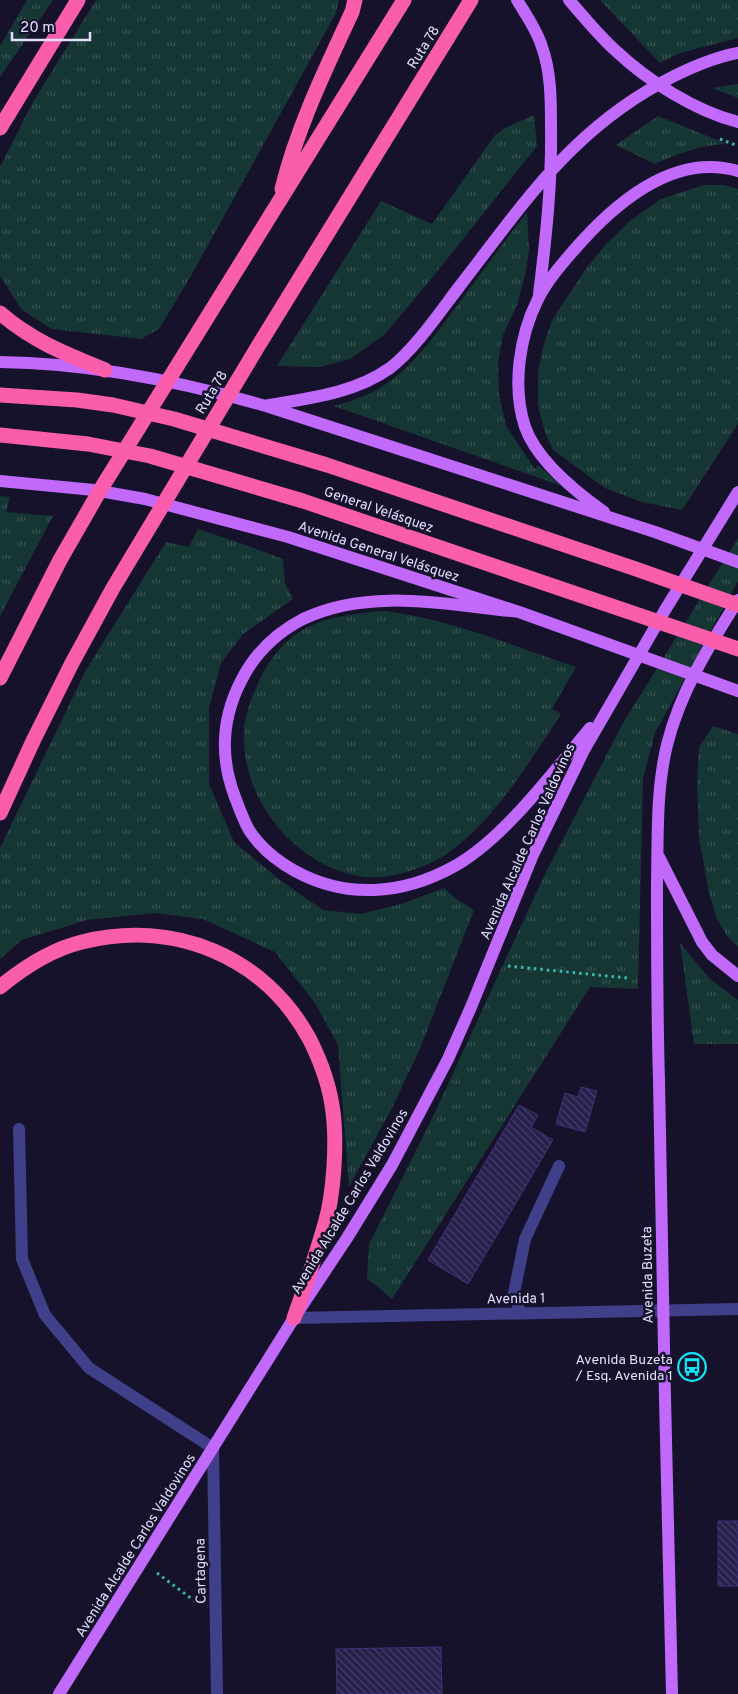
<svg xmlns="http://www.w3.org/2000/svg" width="738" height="1694" font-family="Overpass,sans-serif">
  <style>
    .grass { fill: url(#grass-tufts) }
    .building { fill: url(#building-back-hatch); stroke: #3e3278 }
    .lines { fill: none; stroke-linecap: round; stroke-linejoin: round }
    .path { stroke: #35bbb0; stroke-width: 3; stroke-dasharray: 2.5 4; stroke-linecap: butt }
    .minor { stroke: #403f89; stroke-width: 12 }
    .major { stroke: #c169fa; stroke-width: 12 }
    .highway { stroke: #fa5dac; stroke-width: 15 }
    .labels { text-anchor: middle; stroke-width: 5; stroke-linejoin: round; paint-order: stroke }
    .street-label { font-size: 14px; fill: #e1defe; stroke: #16122c }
    .poi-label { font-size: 14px; fill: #e1defe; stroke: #16122c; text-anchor: end }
  </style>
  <defs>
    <pattern id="grass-tufts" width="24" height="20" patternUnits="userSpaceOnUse" patternTransform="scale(1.25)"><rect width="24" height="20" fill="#163634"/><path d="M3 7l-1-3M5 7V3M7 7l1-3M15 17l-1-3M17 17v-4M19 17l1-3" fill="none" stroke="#385352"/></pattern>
    <pattern id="building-back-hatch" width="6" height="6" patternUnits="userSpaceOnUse" patternTransform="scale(1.25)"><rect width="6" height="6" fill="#271f4c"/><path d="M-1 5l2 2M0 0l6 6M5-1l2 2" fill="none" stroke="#463f67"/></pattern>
  </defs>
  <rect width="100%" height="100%" fill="#16122c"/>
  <path class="grass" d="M27,0H53L0,77V46Z
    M96,0H339L336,13L191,276L159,329L141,339L52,329L22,310L0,276V167L33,102Z
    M600,0H738V38L680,53L660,63Z
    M738,84V98L712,88Z
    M534,115L537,146L432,278L384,335L350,359L320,367L277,366L381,201L432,224L495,135L505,128Z
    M658,116L727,144C701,145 679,153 655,164L616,145Z
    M704,185H724L738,189V424L682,510L642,502L605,488L553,450L545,432L538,406V373L543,347L552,320L585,270L606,244L630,221L661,199Z
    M527,212L529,249L526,271L517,305L503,335L498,362L499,394L506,426L535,469L538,465L562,486L334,406C356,400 375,393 393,379C418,360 437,332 456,307C480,275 503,243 527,212Z
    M0,496L10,497L6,512L53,516L0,616Z
    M198,529L243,544L283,559L285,583L293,599L243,634L221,663L209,708V784L234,842L280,880L323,910L361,914L401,904L444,888L455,898L474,910L421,1046L393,1106L349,1187L338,1045L315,1003L275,952L203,919L154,913L87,920L22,940L0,959V848L86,670L166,542L189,547Z
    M738,538V581L655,733L643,779L638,989L590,987L392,1299L367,1278L369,1244L431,1121L543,878L623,723Z
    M384,611C451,619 513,646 576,667L552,709L561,714C528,764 496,818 447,854C426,868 389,880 364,877C295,867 240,799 244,729C245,715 251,699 257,686C284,625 322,616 384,611Z
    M713,726L738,734V947L727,936L717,919L709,893L699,838L697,782L699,747Z
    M680,943L710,979L738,1000V1044H694Z"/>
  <path class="building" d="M581,1087L597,1091L585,1132L556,1124L565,1093L578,1097Z
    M519,1105L538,1115L531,1127L553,1140L468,1284L428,1260Z
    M718,1521H738V1586H718Z
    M441,1647L442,1694H337L336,1649Z"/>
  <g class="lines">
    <path class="path" d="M720,139L738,146
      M508,966L627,978
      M157,1573L196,1602"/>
    <path class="minor" d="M19,1129L22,1259L45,1315L89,1368L213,1448L217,1694
      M520,1313L514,1293L525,1239L559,1166
      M294,1318L738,1309"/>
    <path class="major" d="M517,0C526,15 537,30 542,47C551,72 551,100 551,126C552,183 546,238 539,294
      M569,0C584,17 599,36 616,51C648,81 695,111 738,122
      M0,362C91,363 179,381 266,406L655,532L738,562
      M269,405C311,398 355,393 390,368C414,350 440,312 459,287C521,207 569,133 661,83C685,70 711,58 738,53
      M0,481L94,490L145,499L288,537L519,612L738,691
      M604,512C576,492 537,461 525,427C512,387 519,337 538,299C547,281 561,265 574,250C613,205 673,152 738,171
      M519,612C448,605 370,587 303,619C276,633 255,653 241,681C222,718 220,758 235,797C239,808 243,819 249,830C260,847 277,861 295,871C346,899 402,895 453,867C503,840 553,772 590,728
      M659,857L702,942L712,955L738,976
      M59,1694L294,1318L347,1238L392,1165L448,1059L471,1007L532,857L584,750L665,610L738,492
      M672,1694C667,1489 662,1285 659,1080C657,1015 657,949 657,884C658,838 656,790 667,745C680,692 709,646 738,600"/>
    <path class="highway" d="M0,128L78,0
      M282,189C297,128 325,70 352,12L355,0
      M0,313C32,341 66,354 105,370
      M0,395L77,400L113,405L174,419L327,465L633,568L738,605
      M0,435L88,444L150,456L303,501L738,649
      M0,678L60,560L99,492L404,0
      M0,813L34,739L72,663L113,588L257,348L471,0
      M0,987C23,968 53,949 82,942C174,919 265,956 310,1040C321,1062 330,1087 333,1112C337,1143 334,1194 325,1224C316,1256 305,1287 294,1318"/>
  </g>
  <defs>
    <symbol id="bus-ring" viewBox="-11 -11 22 22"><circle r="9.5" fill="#16122c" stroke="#11e6f8" stroke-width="1.5"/><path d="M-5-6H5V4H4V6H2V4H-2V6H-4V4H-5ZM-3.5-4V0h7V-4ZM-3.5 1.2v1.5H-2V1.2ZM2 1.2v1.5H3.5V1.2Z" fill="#11e6f8"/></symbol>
  </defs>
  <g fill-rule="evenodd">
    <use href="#bus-ring" x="676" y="1351" width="32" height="32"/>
  </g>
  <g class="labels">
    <g class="street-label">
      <text transform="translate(423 47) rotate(-58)" y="5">Ruta 78</text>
      <text transform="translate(211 392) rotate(-59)" y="5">Ruta 78</text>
      <text transform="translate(379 509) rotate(19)" y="5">General Velásquez</text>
      <text transform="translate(379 551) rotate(18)" y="5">Avenida General Velásquez</text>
      <text transform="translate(527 841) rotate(-66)" y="5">Avenida Alcalde Carlos Valdovinos</text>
      <text transform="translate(349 1201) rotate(-59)" y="5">Avenida Alcalde Carlos Valdovinos</text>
      <text transform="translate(647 1275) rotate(-91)" y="5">Avenida Buzeta</text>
      <text transform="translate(516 1298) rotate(-1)" y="5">Avenida 1</text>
      <text transform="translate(135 1545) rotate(-58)" y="5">Avenida Alcalde Carlos Valdovinos</text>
      <text transform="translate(200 1571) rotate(-91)" y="5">Cartagena</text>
    </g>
    <g class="poi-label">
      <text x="673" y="1364">Avenida Buzeta<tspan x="673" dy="16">/ Esq. Avenida 1</tspan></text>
    </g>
  </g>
  <path d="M12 32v8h78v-8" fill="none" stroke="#e1defe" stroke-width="2.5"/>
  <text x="20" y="32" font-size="15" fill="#e1defe" stroke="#16122c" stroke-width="4" paint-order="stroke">20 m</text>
</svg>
